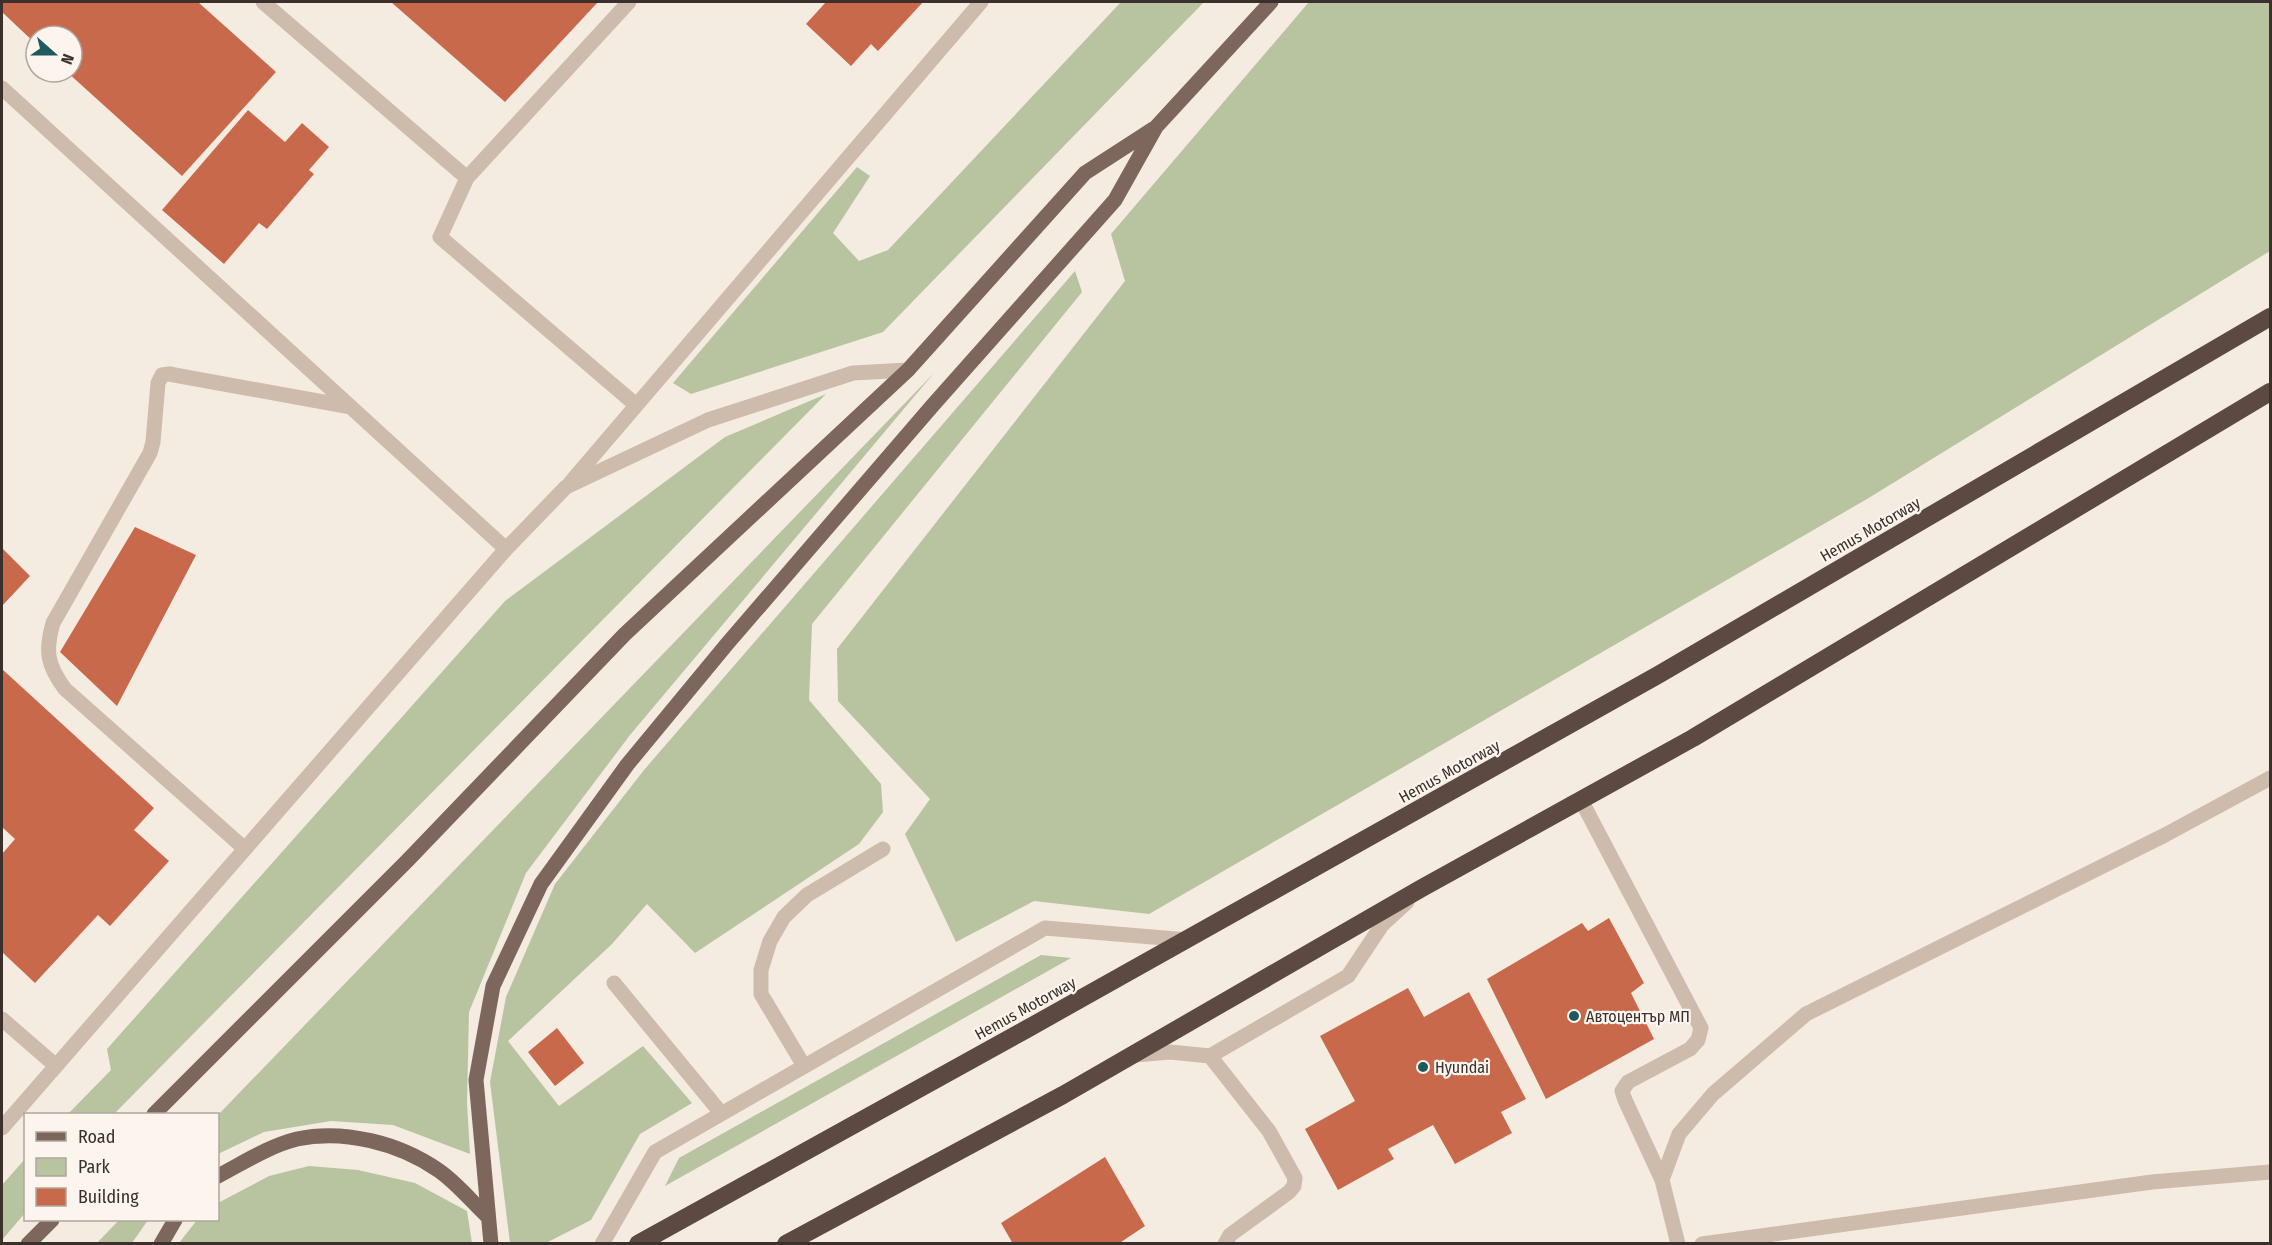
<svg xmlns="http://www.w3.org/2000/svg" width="2272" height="1245" font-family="'Fira Sans Condensed',sans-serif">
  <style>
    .green { fill: #b8c4a0 }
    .building { fill: #c8694b }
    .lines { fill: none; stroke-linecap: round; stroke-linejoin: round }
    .minor { stroke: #cdbbac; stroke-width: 15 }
    .major { stroke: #7d675c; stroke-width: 15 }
    .highway { stroke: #5c4a42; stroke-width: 18 }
    .poi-dot { fill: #1f5a5e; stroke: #fbf5ee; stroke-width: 2 }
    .labels { text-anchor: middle; stroke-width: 4.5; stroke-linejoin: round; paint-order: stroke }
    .street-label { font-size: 16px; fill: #3b302b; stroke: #fbf5ee }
    .poi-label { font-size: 16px; fill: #3b302b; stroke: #fbf5ee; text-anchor: start }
  </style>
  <rect width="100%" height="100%" fill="#f4ebe1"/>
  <path class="green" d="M1121,2H1204L883,332L691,394L673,383L857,167L870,176L833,233L859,261L888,250Z
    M1309,2H2270V251L1867,499L1149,914L1034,901L956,942L905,834L930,799L838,701L837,649L1125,281L1111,234Z
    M1075,271L1082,292L812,624L809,700L881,784L883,812L859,844L695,953L647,904L612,944L508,1041L559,1106L643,1046L692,1103L640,1134L591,1220L546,1243H510L490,1082L506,997L555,884L644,770Z
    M934,373L630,735L526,873L469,1012L467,1103L470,1154L393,1125L331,1121L264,1132L218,1154V1115Z
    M826,394L114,1114H68L111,1070L107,1049L505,601L725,437Z
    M1041,955L1071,958L665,1186L679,1158Z
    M25,1159V1213L2,1240V1185Z
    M309,1166L358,1170L415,1183L467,1211L472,1243H179L197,1220H218V1203L269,1176Z
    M119,1220H148L132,1243H97Z"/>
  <path class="building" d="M2,2H198L276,72L182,176L67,72H72V36H36V44L2,12Z
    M391,2H598L505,102Z
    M826,2H923L878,51L871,44L851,66L806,24Z
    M248,110L285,142L302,123L329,147L309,170L314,174L267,229L259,223L224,264L162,210Z
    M135,527L196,555L117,706L60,652Z
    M2,548L30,576L2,606Z
    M2,669L154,808L134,830L169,861L110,926L98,915L35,983L2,952V854L15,839L2,827Z
    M1609,918L1644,983L1631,993L1654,1039L1546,1099L1487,979L1582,923L1588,931Z
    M1408,988L1424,1017L1469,992L1526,1099L1501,1112L1512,1133L1455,1164L1433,1125L1388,1149L1394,1159L1338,1190L1305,1129L1355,1101L1320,1036Z
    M557,1028L584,1063L555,1086L528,1052Z
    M1105,1157L1145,1226L1118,1244H1013L1001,1223Z"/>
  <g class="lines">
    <path class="minor" d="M263,2L467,178L629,2
      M2,88L506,549
      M467,178L440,237L636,405
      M570,483L981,2
      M1581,800L1701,1028L1698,1040L1690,1049L1628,1082L1622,1091L1625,1100L1662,1180
      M245,849L65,689C47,665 45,651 53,623L150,453L153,442L158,383L162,375L169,374L351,407
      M614,983L721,1113
      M2,1019L56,1066
      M1135,1055L1170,1052L1210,1056L1348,976L1382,925L1407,902
      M1210,1056L1269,1131L1295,1178L1294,1186L1289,1192L1230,1235L1225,1244
      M804,1066L761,994V970L770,941L784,917L807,895L883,849
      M2,1128L506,549L566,487L708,420L853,373L908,370
      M602,1244L655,1152L1045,928L1188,940
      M1678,1244L1662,1180L1679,1134L1713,1094L1806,1014L2165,835L2270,778
      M1702,1244L2152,1182L2270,1172"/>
    <path class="major" d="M154,1114L407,861L625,634L908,370L1085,173L1153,129
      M218,1176C243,1163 269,1146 297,1139C344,1129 399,1143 438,1170C456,1182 472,1202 488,1217
      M28,1244L52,1220
      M161,1244L175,1220
      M491,1244L476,1080L493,986L541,884L627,765L727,644L933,405L1115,200L1156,127L1271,2"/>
    <path class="highway" d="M638,1244L1025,1030L1658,675L2270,317
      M786,1244L1063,1095L1422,888L1693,738L2270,392"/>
  </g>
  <g class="poi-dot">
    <circle cx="1574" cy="1016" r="6"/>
    <circle cx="1423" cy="1067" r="6"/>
  </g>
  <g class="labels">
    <g class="street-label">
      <text transform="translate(1870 529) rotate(-30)" y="6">Hemus Motorway</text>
      <text transform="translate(1449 771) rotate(-29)" y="6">Hemus Motorway</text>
      <text transform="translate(1025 1008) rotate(-29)" y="6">Hemus Motorway</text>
    </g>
    <g class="poi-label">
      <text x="1586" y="1022">Автоцентър МП</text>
      <text x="1435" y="1073">Hyundai</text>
    </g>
  </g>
  <rect width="2272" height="1245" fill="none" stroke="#3b302b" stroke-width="6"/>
  <rect x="24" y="1113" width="195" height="108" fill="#fbf5ee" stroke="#aea6a0" stroke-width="1.5"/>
  <rect x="36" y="1132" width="30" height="9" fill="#7d675c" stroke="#aea6a0" stroke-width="1.5"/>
  <text x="78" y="1143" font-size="18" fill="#3b302b">Road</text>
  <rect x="36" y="1158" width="30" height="18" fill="#b8c4a0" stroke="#aea6a0" stroke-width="1.5"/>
  <text x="78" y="1173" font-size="18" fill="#3b302b">Park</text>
  <rect x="36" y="1188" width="30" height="18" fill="#c8694b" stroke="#aea6a0" stroke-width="1.5"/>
  <text x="78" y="1203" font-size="18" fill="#3b302b">Building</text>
  <g transform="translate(54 54) rotate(111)"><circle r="28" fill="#fbf5ee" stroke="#aea6a0" stroke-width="1.5"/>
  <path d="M0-4.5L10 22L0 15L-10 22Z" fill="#1f5a5e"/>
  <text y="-9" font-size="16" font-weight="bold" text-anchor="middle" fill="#3b302b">N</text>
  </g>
</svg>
